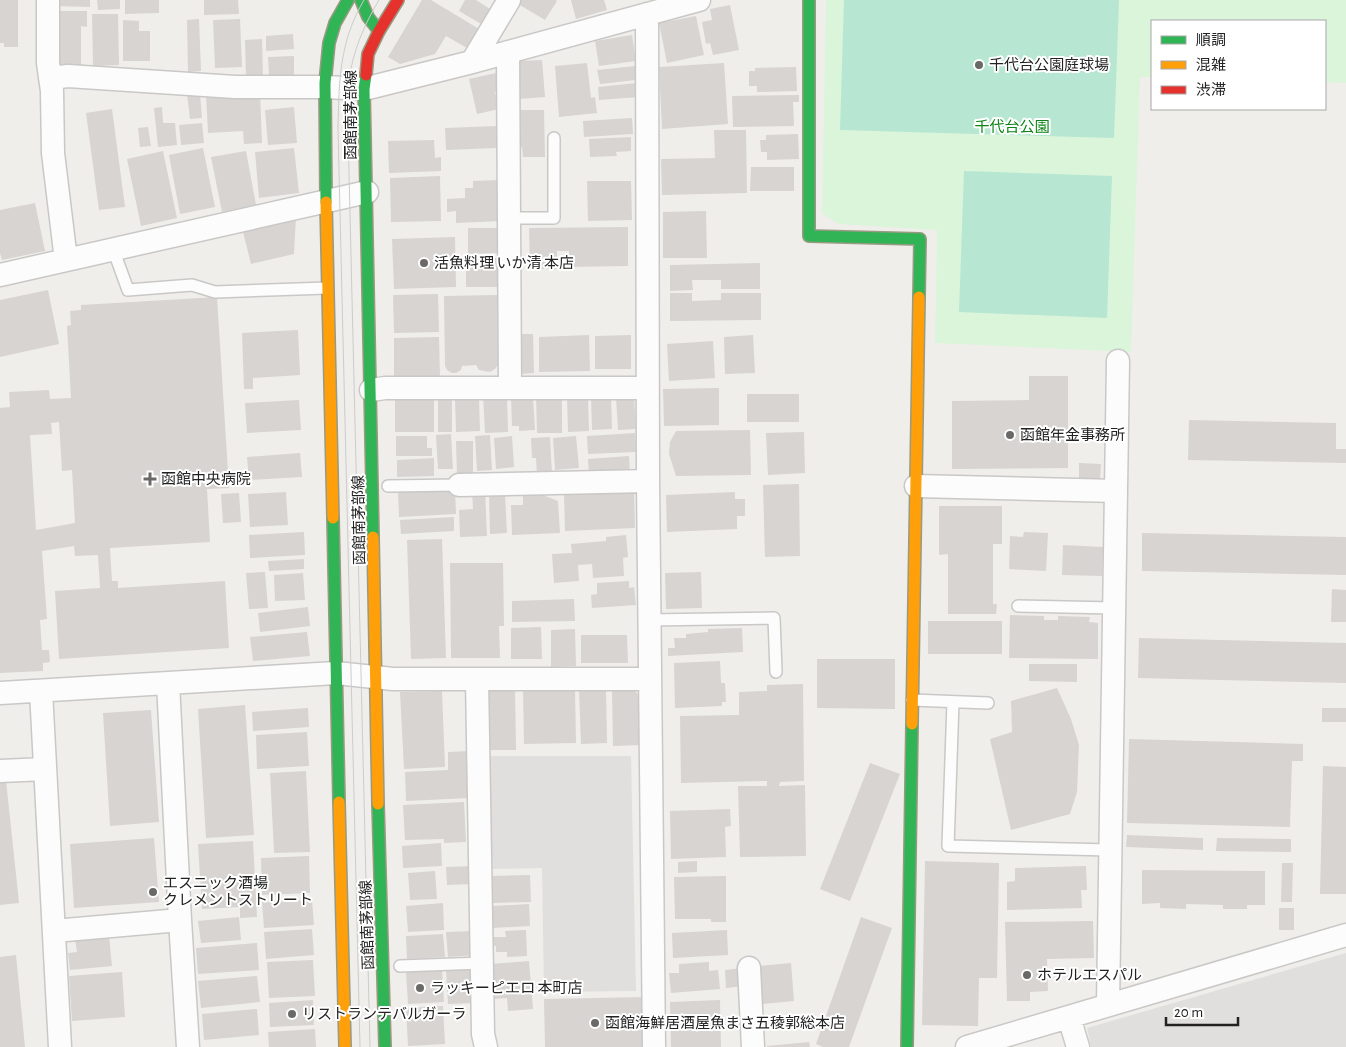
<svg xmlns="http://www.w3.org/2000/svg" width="1346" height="1047" font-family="'Alegreya Sans','Noto Sans JP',sans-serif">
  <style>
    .park { fill: #daf5da }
    .pitch { fill: #b7e6d2 }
    .parking { fill: #e0dfde }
    .building { fill: #d7d4d2; fill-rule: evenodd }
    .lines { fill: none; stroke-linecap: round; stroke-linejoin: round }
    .lane-casing { stroke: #c9c8c7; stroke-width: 14 }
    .street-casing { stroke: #c9c8c7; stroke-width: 25 }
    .fast-casing { stroke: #999a82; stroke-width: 14 }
    .slow-casing { stroke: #999a82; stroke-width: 14 }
    .jam-casing { stroke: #999a82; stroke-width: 14 }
    .lane { stroke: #fdfcfc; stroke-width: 11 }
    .street { stroke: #fdfcfc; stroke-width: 22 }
    .fast { stroke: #30b455; stroke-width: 11 }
    .slow { stroke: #ff9f0a; stroke-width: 11 }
    .jam { stroke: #e5322d; stroke-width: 11 }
    .tram { stroke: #ccc; stroke-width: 1 }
    .poi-dot { fill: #6a6968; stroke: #fff; stroke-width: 2 }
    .labels { text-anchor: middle; stroke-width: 4; stroke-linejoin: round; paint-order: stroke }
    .poi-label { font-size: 15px; fill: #222; stroke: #fff; text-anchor: start }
    .street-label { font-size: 15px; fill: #222; stroke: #fff }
    .park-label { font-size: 15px; fill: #0c8416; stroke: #fff }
  </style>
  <rect width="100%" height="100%" fill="#f0eeeb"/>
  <path class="park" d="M826,0H1346V83L1325,82V21H1152V77H1140L1131,352L935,343L937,230L838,224L822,213Z"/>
  <path class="pitch" d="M844,0H1119L1114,138L840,130Z
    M964,171L1112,176L1107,318L959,312Z"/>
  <path class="parking" d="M489,756H631L636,991L544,992L542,868L491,869Z
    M1346,953V1047H1091L1087,1028Z"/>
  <path class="building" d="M0,0H18V47H4V43H0Z
    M56,0H90V7L56,6Z
    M97,0H120V9L98,10Z
    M125,0H159V13L125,14Z
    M204,0H238L239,14L204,15Z
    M422,0H431L479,29L467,48L446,36L435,54L400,64L388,57Z
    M465,0H476L490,9L481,24L459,11Z
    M520,0H556L557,1L545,20L518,4Z
    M571,0H604L607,10L576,19Z
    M730,5L739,50L713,55L710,43L706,44L702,22L712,20L710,9Z
    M57,11H87V27L81,26V65H57Z
    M92,14H118L119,65L93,66Z
    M696,16L704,55L667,63L659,23Z
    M199,19L201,71L188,72L187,20Z
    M240,19L242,67L215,68L213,20Z
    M123,20L139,21V31H150V61H123Z
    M293,34L294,49L266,51V36Z
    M632,35L636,61L599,66L595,41Z
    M262,39L263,78L246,79L245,40Z
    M294,56V76L269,77L268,57Z
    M542,60L545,97L519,99L517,61Z
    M587,63L591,98L595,97L597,113L559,117L555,66Z
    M724,63L728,124L662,129L659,67Z
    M635,66L636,80L600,84L597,70Z
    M796,67L797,91L757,92V86H749V71H755V68Z
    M496,73L500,91L495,92L499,109L477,114L469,79Z
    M637,83L639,97L599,100L598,87Z
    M260,92L262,143L244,144L243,131L208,133L206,94Z
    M200,93L202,118L190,119L187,94Z
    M799,95V102H793L794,126L733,127L732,96Z
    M162,107L163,123H175L177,145L158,147L154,108Z
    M294,107L297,143L268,145L265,110Z
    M112,109L125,207L99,210L86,113Z
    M516,110H544L545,157H523L522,147L517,148Z
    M632,118L633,134L584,137L583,121Z
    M202,123L204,143L181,145L179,125Z
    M497,126V148L446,150L445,128Z
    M148,127L151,146L140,147L138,128Z
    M714,130H746L747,193L662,195L661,159L715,158Z
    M798,134L799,159L767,160V152H761L760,140H766V135Z
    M631,137V151L616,152L617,156L590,157L589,139Z
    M434,140L435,158L441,157V171L389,173L388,141Z
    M203,148L215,207L180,214L169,155Z
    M294,148L299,193L259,198L255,152Z
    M163,151L177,218L141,226L127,159Z
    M246,151L256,205L222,212L211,157Z
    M751,167H794V191H750Z
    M440,176L441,221L391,222L390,178Z
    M499,180L501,221L456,223V211L447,212V199L465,198V188H473V181Z
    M587,181H631L632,220L588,221Z
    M35,203L45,251L2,260L0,253V210Z
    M706,211L707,258H663V212Z
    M296,216L294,254L251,264L242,228Z
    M628,227V266L569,267V251H557V269H530L529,228Z
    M468,228H499V253L468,254Z
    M455,237L456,287L394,289L392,239Z
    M466,258H502L503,287H466Z
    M760,263V289H721V280H692L693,290L670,291V265Z
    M48,290L59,344L0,357V300Z
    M670,293H692V301L721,300V293H761V320L670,321Z
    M438,294L439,332L394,333L393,295Z
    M497,295L498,365L495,369L490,372L479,370L476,365L462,366L461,370L456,373H452L447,370L445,366L444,296Z
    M217,297L229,488L207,489L210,542L110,548L112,581H118V588L225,581L229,648L59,659L55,591L100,588L98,555L75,556L74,546L42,551L47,619L40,620L42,650H49L50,662L43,663V671L0,673V408L10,407L9,392L49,390L50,399L71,398L67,326L71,325L70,311L81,310V305ZM59,422L62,471L72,470L75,523L36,530L30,435L52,434L51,423Z
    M298,330L300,375L253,378V389H244L242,333Z
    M519,334H533L534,373L520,374Z
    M589,335L590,371L539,372V337Z
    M631,335V369H595V336Z
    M753,335L755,373L725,374L724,337Z
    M439,337L440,376L394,377V338Z
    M713,341L715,378L669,381L667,344Z
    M1029,376H1068V468L952,469V401L1029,400Z
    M719,388V425L664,426L663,389Z
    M395,394H434V432H395Z
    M507,394L508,432L485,433L483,395Z
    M536,394H562V433H537Z
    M747,394H799V422H747Z
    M438,395H452V432H438Z
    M611,396L612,429L592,430L591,397Z
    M634,396L636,429L618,430L616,397Z
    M533,397L535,430L519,431V426H512L511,398Z
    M588,397L589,431L568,432L567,398Z
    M455,399H479L480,431L456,432Z
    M299,400L301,430L247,433L245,403Z
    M1189,420L1336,423V449H1346V463L1188,460Z
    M750,430L751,475L676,476L669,454L670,442L676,431Z
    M804,432L805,473L768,475L766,433Z
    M635,433L636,452L588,454L587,436Z
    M451,434L453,469H438L436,435Z
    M490,435L492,470L477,471L475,436Z
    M396,436H427V448H432V456H396Z
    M512,436L514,467L496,469L494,438Z
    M576,436L579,468L555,470L553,438Z
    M550,437L552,474L537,475L536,458H532L531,438Z
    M456,441H473V476L457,477Z
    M300,453L302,477L249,480L247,457Z
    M629,456L630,472L589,475L588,459Z
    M434,458V476L397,477V460Z
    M1079,463L1101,464L1100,481H1079Z
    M799,484L800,556L765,557L763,485Z
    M455,490L456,514L399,517L398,492Z
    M472,490H485L487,536L460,537L459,510L473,509Z
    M286,492L288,525L250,527L248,494Z
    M634,492L635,528L565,531L564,495Z
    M735,492V499H745V516H737V529L667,532L666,495Z
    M239,493L241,522L223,523L221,494Z
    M489,494H505L507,533L490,534Z
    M543,495L558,501L560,533L512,535L511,505H523V496Z
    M939,506H1002V544H993V604H997L996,614H948V554L939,555Z
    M454,517V531L401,534L400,520Z
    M304,532L305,555L250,558L249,535Z
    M1024,532L1048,533L1046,571L1009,569L1010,536L1023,537Z
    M1142,533L1346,537V575L1142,571Z
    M626,535L628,557L623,558L624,576L593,578L592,564L578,565L579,581L554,583L552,554L572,553L571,544L606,541V537Z
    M442,539L446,658L411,659L407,540Z
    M1063,545L1103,547L1102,576L1062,575Z
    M304,559V569L269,571L268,561Z
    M450,563H503L504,626H499L500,658H451Z
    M265,572L268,608L249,609L246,573Z
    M701,572L702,608L666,609L665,573Z
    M303,573L305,600L275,601L274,575Z
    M629,581V588L634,587L636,605L592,608L591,595L597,594V583Z
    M1332,589L1346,590V622H1331Z
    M574,599L575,621L512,622V601Z
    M308,607L310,626L260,632L258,613Z
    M1010,615L1044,616V620H1058V616L1090,617L1089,622L1098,623V659L1009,658Z
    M928,621H1002V654H928Z
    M541,627L542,659H511V628Z
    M742,628L743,652L668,656V648H675L674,638H686V634L708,632V629Z
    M575,629L576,666L551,667V630Z
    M307,632L310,656L253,661L250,637Z
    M581,635H627L628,663H581Z
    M1139,638L1346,643V683L1138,678Z
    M817,659H895V709L817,708Z
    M720,661L721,683H725L726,702H722V706L675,708L674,663Z
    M1029,664H1077V682L1029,681Z
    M803,684L804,781L780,782L779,786L805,785L806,856L740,857L738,786H767V781L681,783L680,716L739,715V692L767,691V685Z
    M1057,688L1071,719L1079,745L1077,792L1070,814L1011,830L990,739L1012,732L1011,701Z
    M487,689H515L516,750H487Z
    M575,689L576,743L524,744L523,690Z
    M634,689L640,698L641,745L613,746L612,690Z
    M606,690L607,743L581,744L579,691Z
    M442,691L445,767L404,769L400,692Z
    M245,705L254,835L206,838L198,709Z
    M308,708L309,727L253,731L252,712Z
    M1322,708H1346V722H1322Z
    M151,710L159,822L110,826L103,713Z
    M307,732L309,766L257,769L256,735Z
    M1129,739L1303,744V761H1292L1290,827L1127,823Z
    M469,751L470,798L406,801L405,772L448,770V752Z
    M870,763L900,774L850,901L820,889Z
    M1323,766L1346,767V894H1320Z
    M306,771L310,852L274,853L270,773Z
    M6,780L19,903L0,905V781Z
    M464,802L466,842L444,843V839L405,840L403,805Z
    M730,809L731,826L725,827L726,857L671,859L670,811Z
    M1127,835L1203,838V850L1126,847Z
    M154,838L159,902L74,908L70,844Z
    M1217,838L1291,839V852L1216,851Z
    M253,841L257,917L240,918V907L202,909L198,844Z
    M441,843L442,866L403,868L402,846Z
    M309,856L310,893L262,895L261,858Z
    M697,861V872L678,873V862Z
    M925,861L999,863L997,978H979L978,1026L922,1025Z
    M1282,863H1293L1292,902H1281Z
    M474,866V884L447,885L446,867Z
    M1086,866L1087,890H1081L1082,908L1007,910V882L1015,881V868Z
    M1142,870L1265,871V905H1247V909H1223V905L1186,904V909L1160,908V903L1142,904Z
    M435,871L437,899L410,900L408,873Z
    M530,875L531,902L493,903L492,876Z
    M726,876V922H711V919H675L674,877Z
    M312,900L314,925L264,928L262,902Z
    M443,903L444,930L408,932L406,906Z
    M529,904L530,926L492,928V906Z
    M1279,908H1294V930H1279Z
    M239,917L241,940L201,943L198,921Z
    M861,917L892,928L849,1047H823L816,1044Z
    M1093,921L1094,958L1047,959L1048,991L1030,992V1001H1007L1005,922Z
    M312,929L314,955L266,959L264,932Z
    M526,930L527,956L507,957V952H496V946H492L491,937H506L505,931Z
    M727,930L728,955L673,958L672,933Z
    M475,931L477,955L448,957L446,932Z
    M443,934L445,957L407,959L406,936Z
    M109,936L112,966L70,970L68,953L77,952L75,939Z
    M257,943L259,970L198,974L196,948Z
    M16,955L25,1047H0V957Z
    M313,960L315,996L269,998L267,962Z
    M529,961L533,1009L508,1011L507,998L494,999L491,964Z
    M709,962V971L718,970L720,989L671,993L669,973H679V964Z
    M791,963L794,1001L762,1004L759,966Z
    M472,968L474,1003L448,1004L446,970Z
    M743,968L745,986L726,988L725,970Z
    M442,970L444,1002L408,1004L406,972Z
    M122,972L125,1017L72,1021L69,976Z
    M257,976L260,1002L201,1008L198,981Z
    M645,997V1047H545L544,999Z
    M313,1000L314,1025L270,1027L269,1003Z
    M720,1000L721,1047H671L670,1002Z
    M443,1006L445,1044L408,1046L406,1008Z
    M257,1009L259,1035L204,1040L202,1014Z
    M315,1029L316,1047H269L268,1032Z
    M809,1042L810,1047H767V1046Z"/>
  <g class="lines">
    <defs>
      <path id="lane" d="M509,218H554V138
        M113,249L128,290L192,285L215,292L327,288
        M388,486L459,485
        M1018,606L1114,608
        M649,620L774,618L776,672
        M912,700L988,703
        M953,702L948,846L1110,850
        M400,966L482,963"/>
      <path id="street" d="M48,0V63L52,91L53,153L66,260
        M647,14L648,481L654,1047
        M508,52L510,387
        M472,62L509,0
        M50,78L68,76L235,87H325L364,89L472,62L699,0
        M0,275L367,192
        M371,390L385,388H647
        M459,485L648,481
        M916,486L1116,491
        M477,679L483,1034L486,1047
        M168,683L180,920L188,1047
        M41,691L60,1047
        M0,693L336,673L393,679H650
        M0,771L45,769
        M54,931L180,920
        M749,968L753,1047
        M1108,1005L1118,361
        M1069,1017L1078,1047
        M967,1047L1346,935"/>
      <path id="fast" d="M361,0L368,17L379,31
        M809,0V236L920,239L919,297
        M366,75L364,89L373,537
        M326,202L325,83L329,43L335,23L348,0
        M333,518L339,802
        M378,804L385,1047
        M907,1047L912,724"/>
      <path id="slow" d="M326,202L333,518
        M373,537L378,804
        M912,724L919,297
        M339,802L345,1047"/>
      <path id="jam" d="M366,75L368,54L379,31L398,0"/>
    </defs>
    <use href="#lane" class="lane-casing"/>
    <use href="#street" class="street-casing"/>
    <use href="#fast" class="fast-casing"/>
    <use href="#slow" class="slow-casing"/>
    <use href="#jam" class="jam-casing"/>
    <use href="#lane" class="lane"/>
    <use href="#street" class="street"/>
    <use href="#fast" class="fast"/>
    <use href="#slow" class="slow"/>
    <use href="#jam" class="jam"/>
    <path class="tram" d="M360,1047L338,129C339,82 339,42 364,0
      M370,1047L348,131C348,114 347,97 349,80C353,51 364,25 379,0"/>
  </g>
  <g class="poi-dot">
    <circle cx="979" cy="65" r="5"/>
    <circle cx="424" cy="263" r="5"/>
    <circle cx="1010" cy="435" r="5"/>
    <path d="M147.5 471.5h5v5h5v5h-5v5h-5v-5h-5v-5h5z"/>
    <circle cx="153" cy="892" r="5"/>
    <circle cx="1027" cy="975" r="5"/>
    <circle cx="420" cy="988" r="5"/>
    <circle cx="292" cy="1014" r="5"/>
    <circle cx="595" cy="1023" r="5"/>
  </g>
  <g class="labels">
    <g class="poi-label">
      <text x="989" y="70">千代台公園庭球場</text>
      <text x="434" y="268">活魚料理 いか清 本店</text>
      <text x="1020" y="440">函館年金事務所</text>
      <text x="161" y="484">函館中央病院</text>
      <text x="163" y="888">エスニック酒場<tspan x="163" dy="17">クレメントストリート</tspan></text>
      <text x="1037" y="980">ホテルエスパル</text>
      <text x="430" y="993">ラッキーピエロ 本町店</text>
      <text x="302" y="1019">リストランテバルガーラ</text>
      <text x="605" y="1028">函館海鮮居酒屋魚まさ五稜郭総本店</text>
    </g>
    <g class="street-label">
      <text transform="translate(351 115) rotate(-90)" y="5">函館南茅部線</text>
      <text transform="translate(359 520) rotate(-91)" y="5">函館南茅部線</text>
      <text transform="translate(367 925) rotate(-92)" y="5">函館南茅部線</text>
    </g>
    <g class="park-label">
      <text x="1012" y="132">千代台公園</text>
    </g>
  </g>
  <rect x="1151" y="20" width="175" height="90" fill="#ffffff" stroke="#a7a7a7"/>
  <rect x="1161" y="36" width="25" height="8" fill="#30b455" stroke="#a7a7a7"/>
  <text x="1196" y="45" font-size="15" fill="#222222">順調</text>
  <rect x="1161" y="61" width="25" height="8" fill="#ff9f0a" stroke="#a7a7a7"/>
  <text x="1196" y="70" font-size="15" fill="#222222">混雑</text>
  <rect x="1161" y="86" width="25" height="8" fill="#e5322d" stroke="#a7a7a7"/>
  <text x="1196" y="95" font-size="15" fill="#222222">渋滞</text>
  <path d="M1166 1017v8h72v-8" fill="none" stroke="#222222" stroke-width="2.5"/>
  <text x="1174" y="1017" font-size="15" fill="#222222" stroke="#ffffff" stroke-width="4" paint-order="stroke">20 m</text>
</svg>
